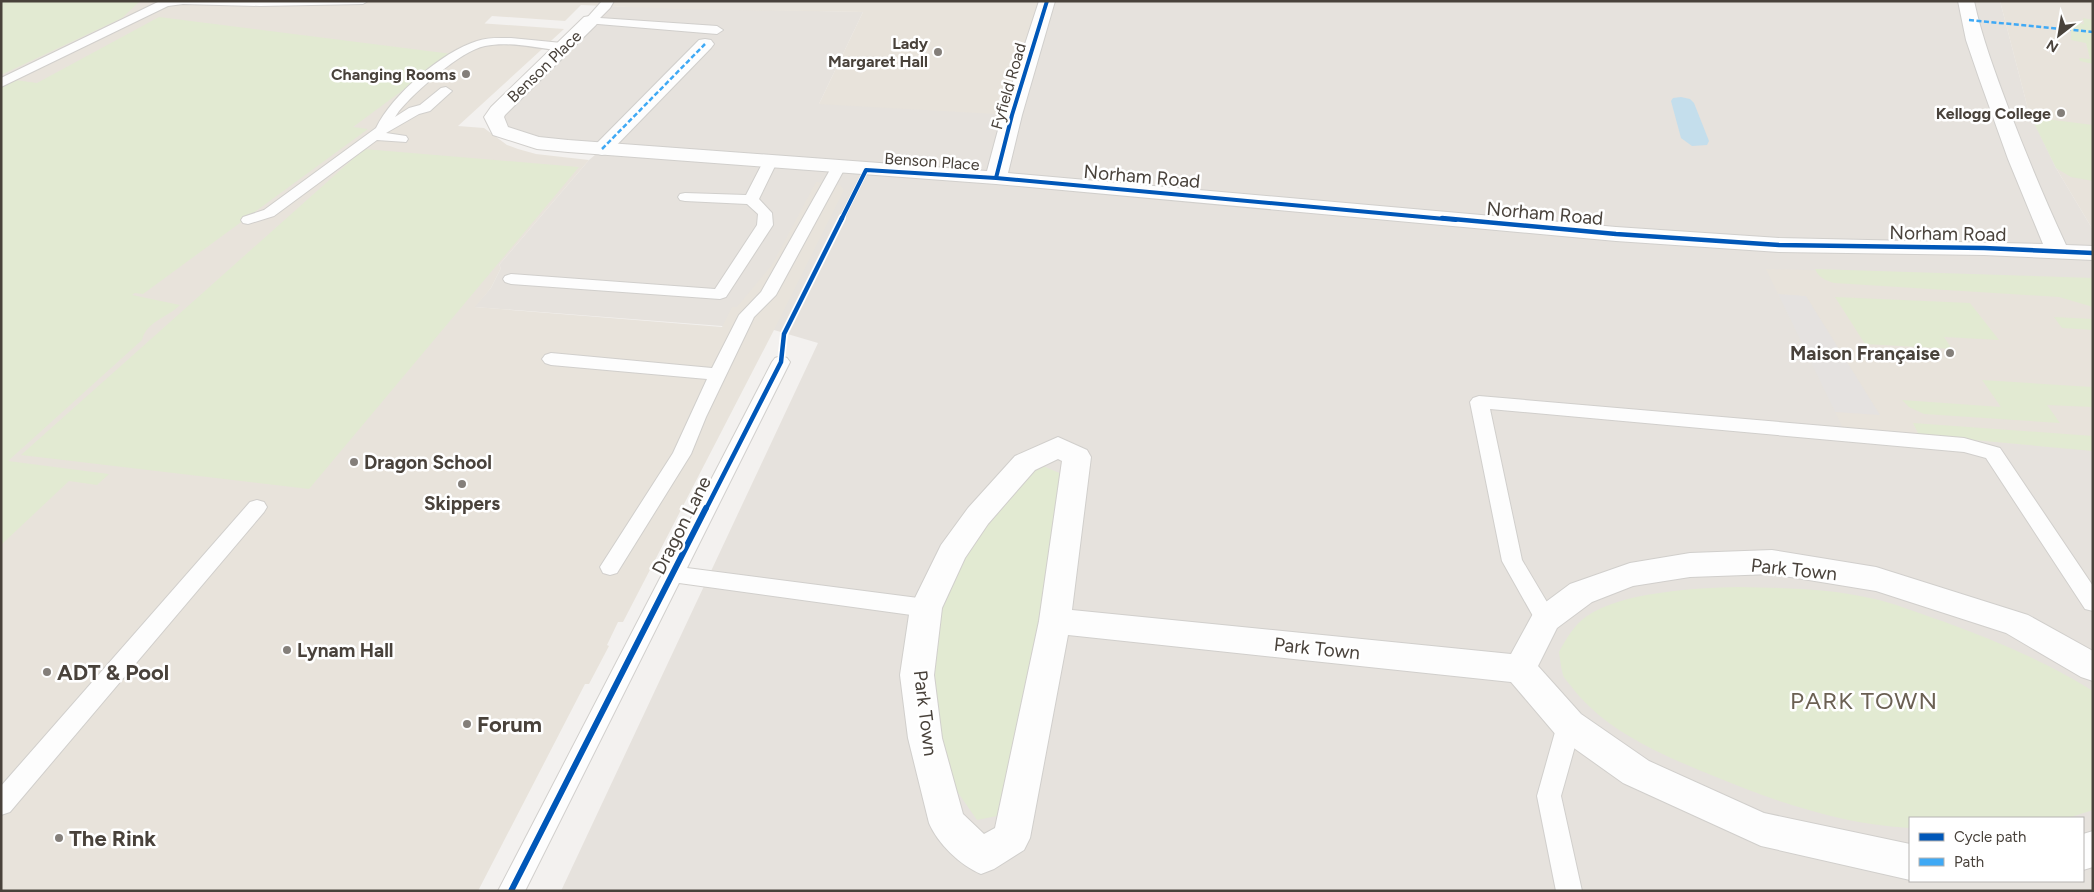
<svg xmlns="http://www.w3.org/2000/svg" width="2094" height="892" font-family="Figtree,sans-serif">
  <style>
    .residential { fill: #e6e2dd; fill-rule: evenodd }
    .education { fill: #e8e3db }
    .green { fill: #e2ead2 }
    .parking { fill: #e5e2e0 }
    .water { fill: #c4deec }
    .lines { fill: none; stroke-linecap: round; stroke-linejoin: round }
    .service-casing { stroke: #d1cfcc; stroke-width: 2 }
    .pedestrian-casing { stroke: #d1cfcc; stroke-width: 2 }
    .minor-casing { stroke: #d1cfcc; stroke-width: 2 }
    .service { fill: #fdfdfd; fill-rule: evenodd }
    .pedestrian { fill: #fdfdfd; fill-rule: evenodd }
    .minor { fill: #fdfdfd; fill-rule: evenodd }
    .quiet { stroke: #3fa9f5; stroke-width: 2.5; stroke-dasharray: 5 2.5; stroke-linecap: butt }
    .cycleway-far2-casing { stroke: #fff; stroke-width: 5.5 }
    .cycleway-far1-casing { stroke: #fff; stroke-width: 8 }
    .cycleway-casing { stroke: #fff; stroke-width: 9 }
    .cycleway-far2 { stroke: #0057b8; stroke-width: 4 }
    .cycleway-far1 { stroke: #0057b8; stroke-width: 4.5 }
    .cycleway { stroke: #0057b8; stroke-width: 6 }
    .poi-dot { fill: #847f7a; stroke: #fff; stroke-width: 2 }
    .labels { text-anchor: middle; stroke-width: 5; stroke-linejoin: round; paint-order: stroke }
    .far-poi-label { font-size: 16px; font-weight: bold; fill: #49423b; stroke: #fff; text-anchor: end }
    .far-street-label { font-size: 16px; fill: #49423b; stroke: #fff }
    .street-label { font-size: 19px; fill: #49423b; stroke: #fff }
    .poi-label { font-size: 19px; font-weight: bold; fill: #49423b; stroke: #fff; text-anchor: start }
    .near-poi-label { font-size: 22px; font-weight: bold; fill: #49423b; stroke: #fff; text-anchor: start }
    .near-neighbourhood-label { font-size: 24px; letter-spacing: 1px; fill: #6b6053; stroke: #fff }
  </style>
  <rect width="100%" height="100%" fill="#f3f1ef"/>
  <path class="residential" d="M1047,1H2000L2028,109L2056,168L2093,230V891H561L818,343L774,330L474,307L491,288L501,268L499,265L589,160L602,149L568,146L495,123L606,6L863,12L819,104ZM1910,818H2083V881H1910Z"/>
  <path class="education" d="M1,1H1047L1012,115L819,104L863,12L680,9L581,5L565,21L492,16L484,24L478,23L564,29L458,126L484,128L507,145L518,149L536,154L589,160L499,265L501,268L491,288L475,307L722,327L732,307H737L772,265L816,182L840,185L844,190L774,330L623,622H618L607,645L609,646L589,684H585L478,891H1Z
    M2000,1H2093V230L2056,168L2028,109Z
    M1766,269L2093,278V451L1843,428Z"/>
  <path class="green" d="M1,1H135L139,2L122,18L1,75Z
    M159,17L452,54L353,127L368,129L143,294L135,293L132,295L180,305C167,318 147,321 142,340L8,461L109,474L97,485L69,481L1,545V88L15,80L37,83Z
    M2083,18L2093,20V64L2080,61L2079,58L2090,59L2086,43L2071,40V22L2084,24Z
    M2031,117L2093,125V181L2071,177L2056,168Z
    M364,149L579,167L309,489L21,455Z
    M1815,269L2093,278V307L2059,297L1834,283C1825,280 1819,278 1815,269Z
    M1835,297L1970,303L1999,340L1944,337L1952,349L1865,344Z
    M2054,317L2093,319V330L2062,328Z
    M1982,380L2092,387L2093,407L2047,405L2060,423L1924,414L1909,407L1902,400L2001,407Z
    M1913,423L2093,436V451L1919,435Z
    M1043,466L1064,475L1007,814L977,820L945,774L929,726L937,616L969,546L1033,469Z
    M1738,587C1782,588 1827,588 1870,598C1894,603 1918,613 1942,621C1994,640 2045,661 2093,691V810L2068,818H1910V828C1844,825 1776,802 1716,777C1665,756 1610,734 1574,690C1571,685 1565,680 1563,675C1561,668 1560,659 1559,652C1566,639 1574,625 1587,616C1622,592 1695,588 1738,587Z"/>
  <path class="parking" d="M1778,294L1806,296L1880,415L1835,412Z"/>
  <path class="water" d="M1681,97L1690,99L1694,103L1709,141L1707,145L1692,146L1681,138L1671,101L1673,98Z"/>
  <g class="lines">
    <defs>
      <path id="service" d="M160,1H368L363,4L260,6L183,4L168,6L1,87V78Z
        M602,1H614L610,8L600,18L717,26L723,30L717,34L586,23L584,21L586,19Z
        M511,38L562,43L568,47L562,51C537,48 509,41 485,46C460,51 415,92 399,111L395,117L409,108L420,105L441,88L446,87L452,91L430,111L419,114L386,133L406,136L408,139L406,142L377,140L274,216L248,224L243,223L241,220L243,217L264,210L376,128C392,95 442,52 477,41C488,37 500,38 511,38Z
        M770,158L777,162L759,199L772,213L773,225L726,297L720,299L511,284L505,282L503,279L505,276L511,274L715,289L757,225L758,214L747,204L685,201L680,200L678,197L680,194L685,193L746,195L763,162Z
        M838,164L843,165L845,168L776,295L754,317L706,417L691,454L617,573L610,575L603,573L600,567L673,453L707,379L551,365L545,363L542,359L545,355L551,353L712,368L739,315L761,292L831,168L833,165Z
        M781,356L787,358L790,362L687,568L926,599L934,602L937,608L934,614L926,617L679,583L525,891H498L772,362L775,358Z
        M1479,396L1964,438L2000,448L2093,586V611L2085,609L1986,458L1964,452L1490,409L1522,560L1557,619L1554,625L1546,628L1538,625L1502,561L1470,402L1473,398Z
        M257,500L264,502L267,507L264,512L10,812L1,815V786L250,502Z
        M1569,715L1577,718L1581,725L1561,796L1582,891H1556L1537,796L1557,725L1561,718Z"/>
      <path id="pedestrian" d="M705,39L711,40L714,44L711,48L609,153L602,155L595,153L592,149L595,145L699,40Z"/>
      <path id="minor" d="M1039,1H1055L1022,115L1008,173L1616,227L1779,238L2043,244L2008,159L1979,78L1966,40L1958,1H1974C1982,38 1995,72 2008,107C2026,154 2045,200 2066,245L2093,246V260L1984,255L1779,252L1616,241L996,184L568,152L537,149L493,135L484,117L491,107L584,17L590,16L596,17L599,21L596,25L505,115L504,117L508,127L539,137L568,140L987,171L1002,115Z
        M1058,437L1087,450L1091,457L1072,610L1511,654L1535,610L1570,584L1630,563L1690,553L1772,550L1876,567L2028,615L2093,651V681L2081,677L2006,633L1876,591L1772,574L1690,577L1633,586L1592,602L1557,628L1538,666L1581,714L1649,761L1764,813L1910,844V880L1761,846L1623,783L1557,736L1511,682L1068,635L1030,838L1024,850L994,869L981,874C960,865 938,844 929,823L908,738L900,675L910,608L941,545L968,508L1015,456ZM1058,459L1062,461L1039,621L995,828L984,834L963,814L942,738L934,675L942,608L965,558L988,524L1035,470Z
        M2093,831V867L2083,870V834Z"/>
    </defs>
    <use href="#service" class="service-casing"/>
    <use href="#pedestrian" class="pedestrian-casing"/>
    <use href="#minor" class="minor-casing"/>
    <use href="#service" class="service"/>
    <use href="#pedestrian" class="pedestrian"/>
    <use href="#minor" class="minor"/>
    <path class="quiet" d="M1969,20L2093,32
      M602,149L705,44"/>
    <defs>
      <path id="cycleway-far2" d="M996,178L1012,115L1047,1
        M841,220L866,170L996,178L1456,220"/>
      <path id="cycleway-far1" d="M1442,218L1616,234L1779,245L1984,248L2093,253
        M706,509L781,362L784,334L842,218"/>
      <path id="cycleway" d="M511,891L706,508"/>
    </defs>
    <use href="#cycleway-far2" class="cycleway-far2-casing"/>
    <use href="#cycleway-far1" class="cycleway-far1-casing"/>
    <use href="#cycleway" class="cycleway-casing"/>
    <use href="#cycleway-far2" class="cycleway-far2"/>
    <use href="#cycleway-far1" class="cycleway-far1"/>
    <use href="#cycleway" class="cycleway"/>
  </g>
  <g class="poi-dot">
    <circle cx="938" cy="52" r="5"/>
    <circle cx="466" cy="74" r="5"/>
    <circle cx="2061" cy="113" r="5"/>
    <circle cx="1950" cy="353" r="5"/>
    <circle cx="354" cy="462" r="5"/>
    <circle cx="462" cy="484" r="5"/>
    <circle cx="287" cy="650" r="5"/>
    <circle cx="47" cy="672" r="5"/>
    <circle cx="467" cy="724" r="5"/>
    <circle cx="59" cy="838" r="5"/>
  </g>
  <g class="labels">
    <g class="far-poi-label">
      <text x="928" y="49">Lady<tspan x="928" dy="18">Margaret Hall</tspan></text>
      <text x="456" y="80">Changing Rooms</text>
      <text x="2051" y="119">Kellogg College</text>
    </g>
    <g class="far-street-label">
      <text transform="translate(544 66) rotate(-44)" y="6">Benson Place</text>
      <text transform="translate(1008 86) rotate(-74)" y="6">Fyfield Road</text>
      <text transform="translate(932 161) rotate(4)" y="6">Benson Place</text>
    </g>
    <g class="street-label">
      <text transform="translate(1142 176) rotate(5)" y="7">Norham Road</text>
      <text transform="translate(1545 213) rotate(5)" y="7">Norham Road</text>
      <text transform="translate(1948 233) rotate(1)" y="7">Norham Road</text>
      <text transform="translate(681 525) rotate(-63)" y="7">Dragon Lane</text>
      <text transform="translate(1794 569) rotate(6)" y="7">Park Town</text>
      <text transform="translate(1317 648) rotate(6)" y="7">Park Town</text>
      <text transform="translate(926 713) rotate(83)" y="7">Park Town</text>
    </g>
    <g class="poi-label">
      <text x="1940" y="360" text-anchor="end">Maison Française</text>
      <text x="364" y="469">Dragon School</text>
      <text x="462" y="510" text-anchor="middle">Skippers</text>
      <text x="297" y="657">Lynam Hall</text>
    </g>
    <g class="near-poi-label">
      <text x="57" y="680">ADT &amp; Pool</text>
      <text x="477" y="732">Forum</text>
      <text x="69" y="846">The Rink</text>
    </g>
    <g class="near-neighbourhood-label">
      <text x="1864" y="709">PARK TOWN</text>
    </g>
  </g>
  <rect width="2094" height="892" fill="none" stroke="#49423b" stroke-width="5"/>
  <rect x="1909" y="817" width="175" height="65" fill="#ffffff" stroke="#b6b3b1"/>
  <rect x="1919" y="833" width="25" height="8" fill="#0057b8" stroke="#b6b3b1"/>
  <text x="1954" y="842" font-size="15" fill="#49423b">Cycle path</text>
  <rect x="1919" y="858" width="25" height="8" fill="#3fa9f5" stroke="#b6b3b1"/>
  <text x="1954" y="867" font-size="15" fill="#49423b">Path</text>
  <g transform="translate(2059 35) rotate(211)" stroke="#ffffff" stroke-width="4" paint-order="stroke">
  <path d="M0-4L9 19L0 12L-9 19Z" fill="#49423b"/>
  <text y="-8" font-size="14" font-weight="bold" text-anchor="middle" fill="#49423b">N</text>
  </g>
</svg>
